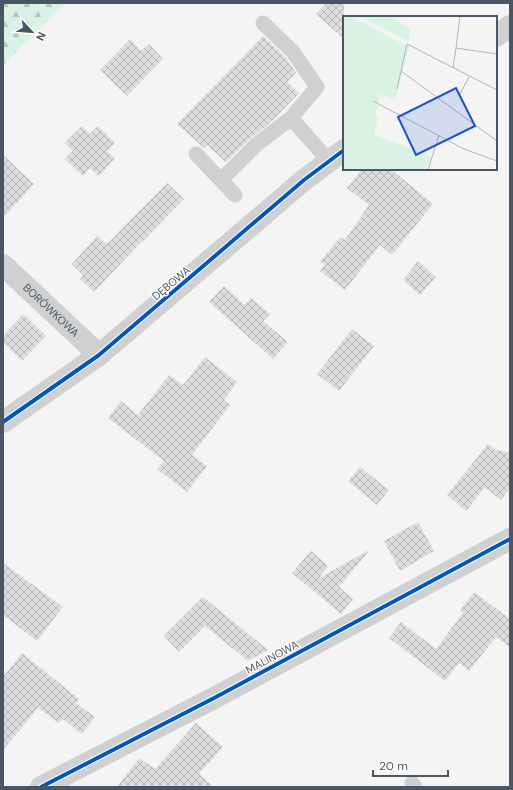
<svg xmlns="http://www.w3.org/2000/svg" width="513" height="790" font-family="'DM Sans',sans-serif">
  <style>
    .forest { fill: url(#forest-firs) }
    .building { fill: url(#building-cross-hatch) }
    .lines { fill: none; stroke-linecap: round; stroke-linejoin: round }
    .service { stroke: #ced0d2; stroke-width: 15 }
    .minor { stroke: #ced0d2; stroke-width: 22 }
    .cycleway-casing { stroke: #fff; stroke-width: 6 }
    .cycleway { stroke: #0057b8; stroke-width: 4 }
    .labels { text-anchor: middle; stroke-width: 3; stroke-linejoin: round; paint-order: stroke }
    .street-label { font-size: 11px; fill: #4a5661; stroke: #fff }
    .inset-road { fill: none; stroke: #b0b5b9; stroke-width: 1 }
    .view { fill: #1d4ed8; fill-opacity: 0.15; stroke: #1d4ed8; stroke-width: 2 }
    .inset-edge { fill: none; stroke: #4a5661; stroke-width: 2 }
  </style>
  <defs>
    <pattern id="forest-firs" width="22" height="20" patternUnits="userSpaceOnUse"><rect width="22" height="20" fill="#d9f2e3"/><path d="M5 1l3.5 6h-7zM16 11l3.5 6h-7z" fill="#b2c7bb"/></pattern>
    <pattern id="building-cross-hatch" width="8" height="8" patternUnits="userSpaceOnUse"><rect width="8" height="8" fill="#ddddde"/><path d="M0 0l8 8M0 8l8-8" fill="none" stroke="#b5b6b7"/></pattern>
  </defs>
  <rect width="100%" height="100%" fill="#f4f4f4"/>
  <path class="forest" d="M3,3H66L3,65Z"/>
  <path class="building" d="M326,3H344V39L316,14Z
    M263,36L286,58L296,73L287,82L299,93L273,120H272L265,127L250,139L226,162L207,145L204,148L177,124Z
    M130,39L141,51L149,44L163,59L127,96L100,70Z
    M82,126L90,134L98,126L115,143L107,151L115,158L103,172L98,176L90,168L83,176L65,159L73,151L65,143Z
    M3,155L34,184L3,218Z
    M362,169H391L433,204L392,255L380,245L345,290L320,271L325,265L320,262L340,237L345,240L369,205L347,188Z
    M167,183L184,199L142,242V241L94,292L80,279L83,275L72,264L97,236L107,244Z
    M418,261L436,277L420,295L403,280Z
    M224,286L245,305L251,298L270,314L263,321L288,342L273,359L209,302Z
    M23,314L46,336L22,361L3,342V336Z
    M352,329L374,346L339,391L317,374Z
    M205,357L237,382L224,400L230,405L192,455L207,466L187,492L157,469L164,461L108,418L121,401L138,415L169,375L183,385Z
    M488,444L496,450L510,453V488L501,500L485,487L466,511L447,495Z
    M360,467L389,490L377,505L348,481Z
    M418,522L434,551L400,571L384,541Z
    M311,551L328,566L318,579L367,551L368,552L339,587L353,599L341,614L292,573Z
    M3,563L63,607L37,641L3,615Z
    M474,592L510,619V647L496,637L469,671L459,663L445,681L389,638L401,622L436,649L463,613L460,610Z
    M203,597L219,610L268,650L248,661L205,626L179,652L164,636Z
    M22,653L79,699L76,703L95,717L82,734L63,719L59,723L38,708L3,750V677Z
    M196,723L223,747L199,774L214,787H117L139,758L155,769Z"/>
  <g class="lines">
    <path class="service" d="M263,23L293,52L317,87L291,118L329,161
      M196,154L235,195
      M221,180L256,145L291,118
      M412,783L415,787"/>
    <g class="minor">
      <path d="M496,36L510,26"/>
      <path id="s1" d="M3,265L99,355"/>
      <path d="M3,422L99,355L304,180L344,150"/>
      <path d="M41,787L216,697L510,539"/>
    </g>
    <defs>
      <path id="cycleway" d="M3,422L99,355L304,180L344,150
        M41,787L216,697L510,539"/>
    </defs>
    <use href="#cycleway" class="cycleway-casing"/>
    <use href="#cycleway" class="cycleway"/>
  </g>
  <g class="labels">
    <g class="street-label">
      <text transform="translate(171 283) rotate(-40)" y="4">DĘBOWA</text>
      <text dy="4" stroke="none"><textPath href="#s1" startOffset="66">BORÓWKOWA</textPath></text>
      <text transform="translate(272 657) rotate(-28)" y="4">MALINOWA</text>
    </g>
  </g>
  <g transform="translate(343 16)">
    <rect width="154" height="154" fill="#f4f4f4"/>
    <path d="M0,0H7L66,31L52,84L37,78L32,100L35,101L31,119L88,140L83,154H0ZM17,0H47L67,13L66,26Z" fill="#d9f2e3"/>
    <path class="inset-road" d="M117,0L113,32L154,38M110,52L113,32M58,55L154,125M54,73L64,28L154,74M116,80L126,61M30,85L121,133L154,145M85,154L96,119"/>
    <path class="view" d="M113,72L132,110L73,139L55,101Z"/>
    <rect width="154" height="154" class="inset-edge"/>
  </g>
  <rect width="513" height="790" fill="none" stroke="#4a5661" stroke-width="8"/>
  <g transform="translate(32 32) rotate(116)" stroke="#ffffff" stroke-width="3" paint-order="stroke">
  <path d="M0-3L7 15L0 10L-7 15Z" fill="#4a5661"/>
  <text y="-6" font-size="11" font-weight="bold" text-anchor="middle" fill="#4a5661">N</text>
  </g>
  <path d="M373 770v6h75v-6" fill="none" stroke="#4a5661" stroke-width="2"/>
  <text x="379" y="770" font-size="12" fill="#4a5661" stroke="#ffffff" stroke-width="3" paint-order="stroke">20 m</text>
</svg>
